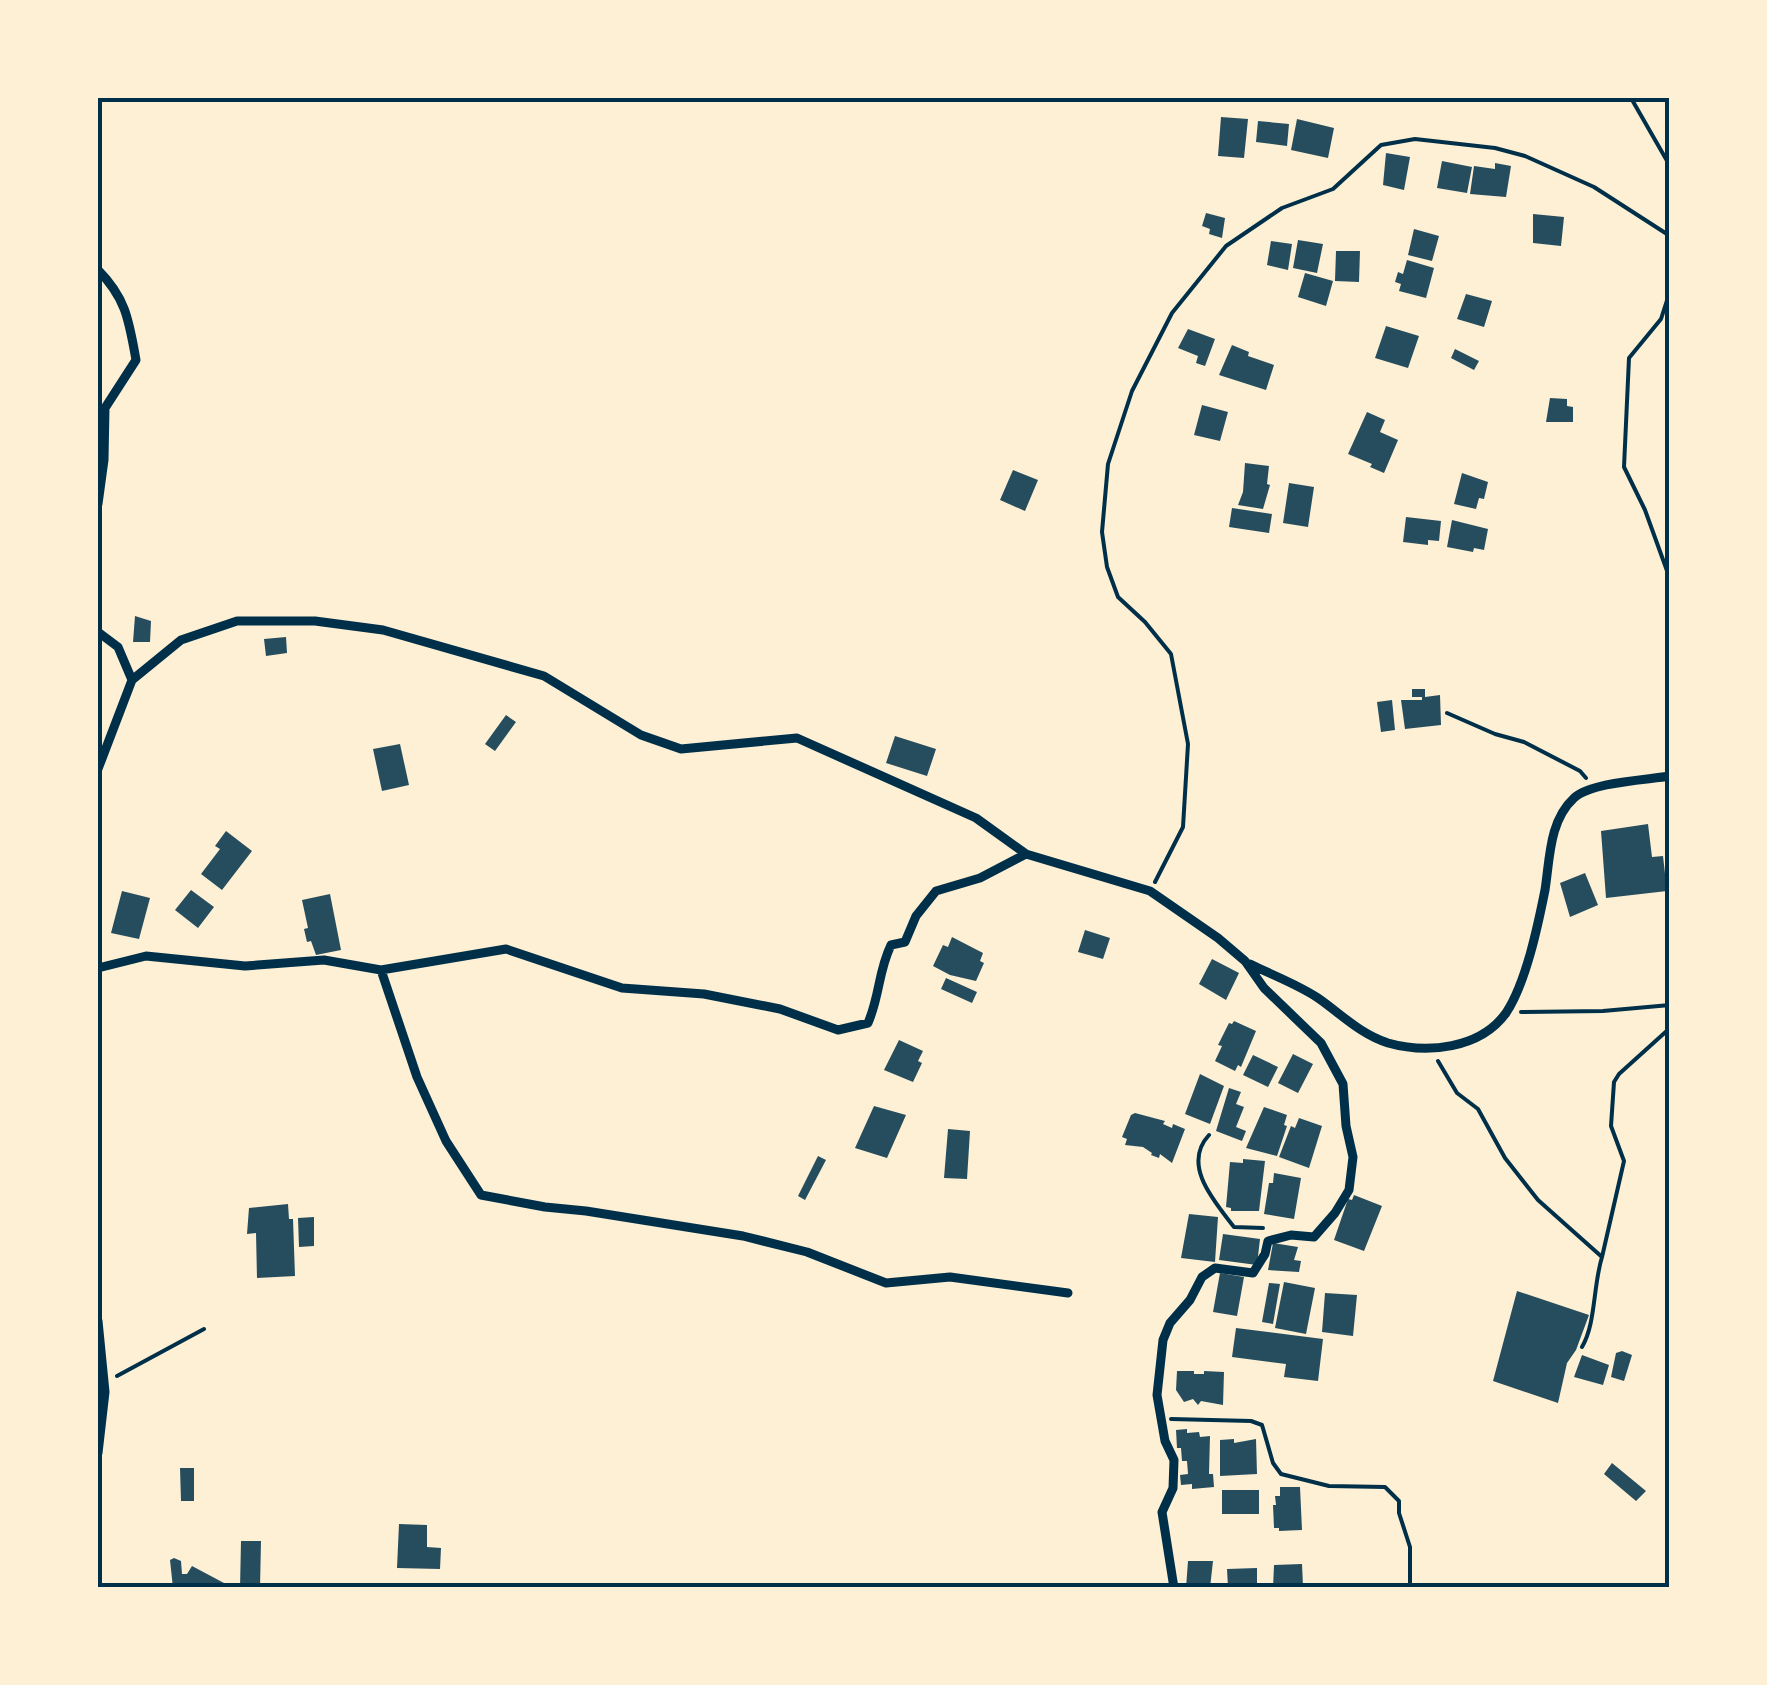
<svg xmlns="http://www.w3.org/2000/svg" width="1767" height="1685" font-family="'Asap Condensed',sans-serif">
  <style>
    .building { fill: #264d5e }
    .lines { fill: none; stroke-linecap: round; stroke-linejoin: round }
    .path { stroke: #003049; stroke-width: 4 }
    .minor { stroke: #003049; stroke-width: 9 }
    .neatline { fill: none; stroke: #003049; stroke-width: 4 }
  </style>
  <rect width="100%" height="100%" fill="#fdf0d5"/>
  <path class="building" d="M1221,117L1248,119L1244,158L1218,156Z
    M1297,119L1334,128L1328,158L1291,150Z
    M1258,121L1289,124L1287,146L1256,142Z
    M1386,153L1410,157L1404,190L1383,185Z
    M1442,161L1472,167L1467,193L1437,188Z
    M1495,163L1511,166L1506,197L1470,194L1474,166L1495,169Z
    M1206,213L1225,218L1222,238L1209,234L1210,229L1202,226Z
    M1533,214L1564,217L1561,246L1533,243Z
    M1414,229L1439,236L1432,261L1408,255Z
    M1298,240L1323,244L1317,273L1293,268Z
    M1271,241L1292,244L1288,270L1267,265Z
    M1336,251H1360L1359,282L1335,281Z
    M1407,260L1434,268L1426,298L1399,291L1401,284L1395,282L1398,272L1403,274Z
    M1305,273L1333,281L1326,306L1298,297Z
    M1466,294L1492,301L1484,327L1457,319Z
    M1386,326L1419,336L1408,368L1375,358Z
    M1188,329L1215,339L1205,366L1196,363L1198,356L1178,348Z
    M1232,345L1249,352L1248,356L1274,365L1266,390L1219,375Z
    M1455,349L1479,361L1474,370L1451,358Z
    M1550,398L1567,399V406L1573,407V422H1546Z
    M1202,405L1228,412L1220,441L1194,435Z
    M1367,412L1385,420L1380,432L1398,440L1384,473L1370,467L1372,464L1348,454Z
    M1245,463L1269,466L1267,484L1270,485L1263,509L1238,505L1243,492Z
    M1013,470L1038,480L1025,511L1000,500Z
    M1462,473L1488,482L1484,499L1479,498L1476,509L1454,504Z
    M1289,483L1314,487L1308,527L1283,523Z
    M1232,508L1272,514L1269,533L1229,527Z
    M1406,517L1441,521L1439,541L1428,540V545L1403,542Z
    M1452,520L1488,529L1484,550L1474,548L1473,552L1447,547Z
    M135,616L151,621L150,642H133Z
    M286,637L287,653L266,656L264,639Z
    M1412,689H1425V697L1440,695L1441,725L1405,729L1401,700H1422V697H1412Z
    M1392,700L1395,730L1381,732L1377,702Z
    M506,715L516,722L495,751L485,744Z
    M895,736L936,749L927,776L886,763Z
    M400,744L409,785L382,791L373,749Z
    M1648,824L1652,857L1663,856L1667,891L1606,898L1601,831Z
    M226,831L252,851L222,890L201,874L220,849L215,846Z
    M1585,873L1598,905L1570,917L1560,883Z
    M191,890L214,907L198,928L175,910Z
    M122,891L150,898L139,939L111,933Z
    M330,894L341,950L316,955L311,941L307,942L304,929L308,928L302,900Z
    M1085,930L1110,938L1103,959L1078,952Z
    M952,937L983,953L980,961L984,963L976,981L950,975L933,966L943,945L948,947Z
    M1212,959L1239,973L1226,1000L1199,984Z
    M946,978L977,992L972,1003L941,989Z
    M1234,1021L1256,1031L1241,1067L1238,1065L1235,1071L1215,1061L1222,1046L1218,1045L1229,1023L1232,1024Z
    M899,1040L923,1051L918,1061L922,1063L913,1082L884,1070Z
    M1293,1054L1313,1064L1298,1093L1278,1083Z
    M1253,1055L1278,1067L1268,1087L1243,1075Z
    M1200,1074L1224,1086L1210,1124L1185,1114Z
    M1229,1088L1241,1092L1236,1104L1244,1107L1236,1127L1246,1131L1242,1141L1216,1131Z
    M874,1106L906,1115L887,1158L855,1148Z
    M1264,1107L1287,1115L1284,1125L1287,1126L1277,1156L1246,1148Z
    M1135,1113L1165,1121L1163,1124L1172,1128L1173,1124L1185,1129L1172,1163L1160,1154L1159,1158L1151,1155L1152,1153L1143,1147L1125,1145L1127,1139L1122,1137L1131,1115Z
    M1299,1118L1322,1126L1309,1168L1279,1157L1291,1126L1295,1128Z
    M948,1129L970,1131L967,1179L944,1178Z
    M818,1156L826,1160L805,1200L798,1196Z
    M1243,1159L1265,1161L1259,1211H1231V1208L1226,1207L1230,1162L1243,1163Z
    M1274,1173L1301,1178L1294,1219L1264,1214L1269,1183H1273Z
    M1354,1195L1382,1206L1364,1251L1334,1240L1348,1199L1352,1200Z
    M288,1204L289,1219H293L295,1276L257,1278L256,1233L247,1234L249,1208Z
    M1189,1214L1218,1217L1215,1262L1181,1258Z
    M314,1217V1246L299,1247L298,1218Z
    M1223,1234L1260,1239L1257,1265L1219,1260Z
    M1273,1243L1298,1247L1294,1260L1301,1261L1299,1272L1268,1270Z
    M1220,1273L1244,1277L1237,1316L1213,1312Z
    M1284,1282L1315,1288L1306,1334L1275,1328Z
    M1269,1283L1280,1284L1273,1324L1262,1322Z
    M1517,1291L1589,1315L1576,1350L1567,1363L1558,1403L1493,1381Z
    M1325,1293L1357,1295L1353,1336L1322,1332Z
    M1236,1328L1323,1339L1318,1381L1284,1377L1286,1364L1232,1357Z
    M1622,1351L1632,1355L1624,1381L1611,1377L1616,1353Z
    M1582,1355L1609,1365L1603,1385L1574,1377Z
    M1177,1371H1194V1374H1204V1371L1224,1372L1223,1405L1201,1401L1198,1405L1193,1399L1184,1402L1176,1390Z
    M1187,1429V1433L1199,1432L1200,1437L1210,1436L1209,1474H1213L1214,1487L1192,1489V1484L1181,1485L1180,1475L1188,1474L1187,1461H1182L1181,1448H1177L1176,1430Z
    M1234,1439V1443L1256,1439L1257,1474L1220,1476V1440Z
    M1612,1463L1646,1491L1636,1501L1604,1474Z
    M180,1468H194V1501H181Z
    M1280,1487H1300L1302,1530L1279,1531V1528H1274L1273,1505H1276L1275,1496H1280Z
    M1222,1490H1259V1514H1222Z
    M399,1524L427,1525V1547L441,1548L440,1569L397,1568Z
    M241,1541H261L260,1588H240Z
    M174,1558L181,1561L182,1574H187L192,1566L224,1583L221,1588H173L170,1560Z
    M1188,1561H1213L1210,1588H1186Z
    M1302,1564L1303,1586L1273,1588L1274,1565Z
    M1257,1568V1588H1228L1227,1569Z"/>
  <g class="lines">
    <path class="path" d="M1631,98L1670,166
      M1670,291L1661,319L1629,358L1624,467L1645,510L1670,579
      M1447,713L1495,734L1524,742L1580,771L1586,778
      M1155,882L1183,827L1188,744L1171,654L1145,622L1118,597L1107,567L1102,532L1108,464L1132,391L1172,313L1226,246L1282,208L1333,189L1381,145L1415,139L1495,148L1525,156L1594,187L1670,236
      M1521,1012L1603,1011L1670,1005
      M1438,1061L1457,1093L1478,1109L1505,1158L1538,1200L1602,1257C1593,1286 1596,1323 1582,1347
      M1209,1135C1181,1165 1215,1202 1234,1227L1263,1228
      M1602,1257L1624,1161L1611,1126L1614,1082L1619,1074L1670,1028
      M117,1376L204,1329
      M1171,1419L1251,1421L1262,1425L1273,1463L1281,1474L1329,1486L1385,1487L1399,1501V1513L1410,1547V1588"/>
    <path class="minor" d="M98,270C126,298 129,321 136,360L105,408L104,460L98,504
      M98,632L118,647L132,680L98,769
      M132,680L181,640L237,621H315L383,630L544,676L641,735L681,749L797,738L976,818L1026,854
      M1250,964C1272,975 1297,984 1318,998C1341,1014 1360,1034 1388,1043C1427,1054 1480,1049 1506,1013C1526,983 1538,925 1545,890C1550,858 1549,821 1574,798C1591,782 1646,780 1670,776
      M98,968L146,956L245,966L324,960L381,970L506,949L622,988L704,994L780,1009L838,1030L868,1023C880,995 878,972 891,945L905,942L916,916L936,891L980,878L1026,854L1150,891L1218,938L1245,961L1264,988L1321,1043L1343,1084L1346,1126L1353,1157L1349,1190L1335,1213L1314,1237L1291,1235L1268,1241L1265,1254L1253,1273L1215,1268L1202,1277L1190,1300L1170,1323L1163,1340L1157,1395L1165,1441L1174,1460L1173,1488L1162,1512L1174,1588
      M381,970L417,1077L446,1141L481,1195L545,1207L586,1211L743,1236L807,1252L886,1283L950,1277L1068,1293
      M98,1321L105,1392L98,1453"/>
  </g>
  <rect width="1767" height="1685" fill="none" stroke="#fdf0d5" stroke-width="200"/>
  <rect x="100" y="100" width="1567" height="1485" class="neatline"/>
</svg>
